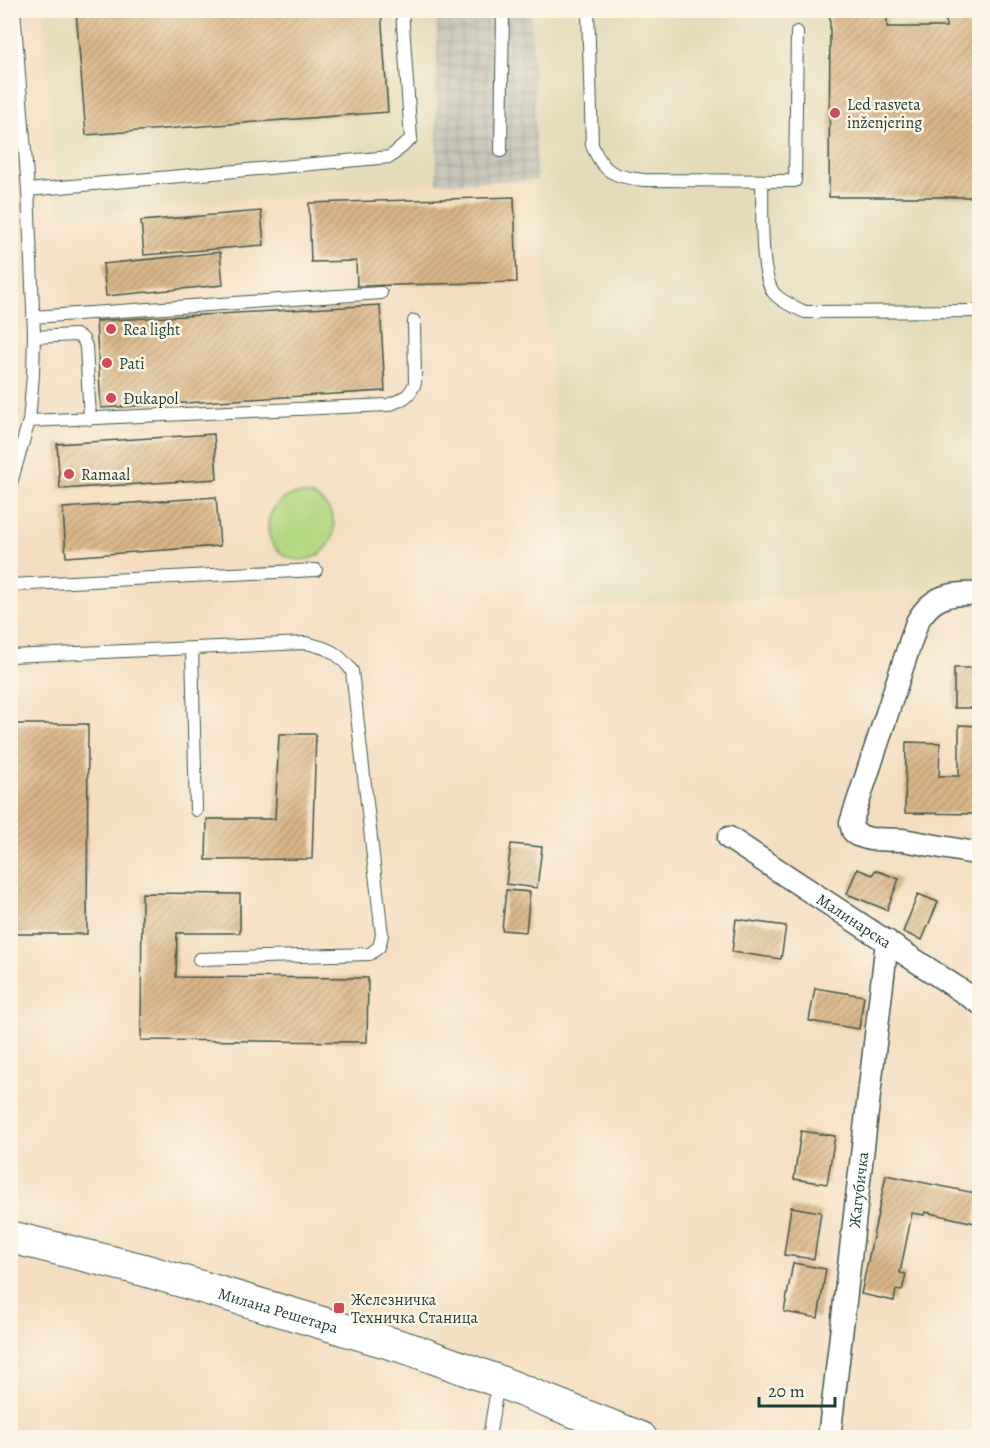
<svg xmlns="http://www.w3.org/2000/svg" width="990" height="1448" font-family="Alegreya,serif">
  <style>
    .built { fill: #e5dbba }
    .industrial { fill: url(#industrial-grid) }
    .grass { fill: #b1d780; stroke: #688a5a; stroke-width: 1.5 }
    .building { fill: url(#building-hatch) }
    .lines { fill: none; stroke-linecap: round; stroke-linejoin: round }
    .lane-casing { stroke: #3f5549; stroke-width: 14 }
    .street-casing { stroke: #3f5549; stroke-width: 25 }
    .secondary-casing { stroke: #3f5549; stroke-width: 34 }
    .lane { stroke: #fff; stroke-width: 12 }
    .street { stroke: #fff; stroke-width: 22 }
    .secondary { stroke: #fff; stroke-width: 32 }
    .poi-dot { fill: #d1495b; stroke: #fcf5e5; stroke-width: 2 }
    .labels { text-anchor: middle; stroke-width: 5; stroke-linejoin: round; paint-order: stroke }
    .poi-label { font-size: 16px; fill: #1f3d34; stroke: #fcf5e5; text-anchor: start }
    .street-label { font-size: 16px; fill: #1f3d34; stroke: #fcf5e5 }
  </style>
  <defs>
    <pattern id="industrial-grid" width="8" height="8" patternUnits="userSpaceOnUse" patternTransform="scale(1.5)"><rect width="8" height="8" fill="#c7c5b8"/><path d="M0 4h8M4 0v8" fill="none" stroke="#aaaa9f"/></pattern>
    <pattern id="building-hatch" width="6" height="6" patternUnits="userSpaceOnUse" patternTransform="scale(1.5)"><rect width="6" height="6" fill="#d9b688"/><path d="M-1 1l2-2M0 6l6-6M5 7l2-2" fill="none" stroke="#af9570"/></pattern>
  </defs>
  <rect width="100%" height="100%" fill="#fcf5e5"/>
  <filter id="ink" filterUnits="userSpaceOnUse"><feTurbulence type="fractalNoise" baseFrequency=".0167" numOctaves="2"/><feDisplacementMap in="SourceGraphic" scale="12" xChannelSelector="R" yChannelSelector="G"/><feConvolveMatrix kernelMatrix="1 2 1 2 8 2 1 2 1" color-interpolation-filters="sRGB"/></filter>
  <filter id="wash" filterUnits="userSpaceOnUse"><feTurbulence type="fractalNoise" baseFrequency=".008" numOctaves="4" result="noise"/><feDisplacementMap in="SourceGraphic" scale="24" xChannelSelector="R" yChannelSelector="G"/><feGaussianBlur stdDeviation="1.35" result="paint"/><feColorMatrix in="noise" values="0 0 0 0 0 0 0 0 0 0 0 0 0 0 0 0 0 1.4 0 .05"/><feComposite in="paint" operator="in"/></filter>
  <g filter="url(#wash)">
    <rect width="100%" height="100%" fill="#f4dec1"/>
    <path class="built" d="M43,11H437V183L59,217Z
      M531,11H979V585L570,608L537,180Z"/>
    <path class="industrial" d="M437,11H531L537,180L437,183Z"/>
    <path class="grass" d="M268 527a33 33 0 1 1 66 0a33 33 0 1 1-66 0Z"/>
    <g id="blocks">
      <path class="building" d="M76,10H381L388,112L86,135Z
        M830,10H887V27H946V10H980V197H829Z
        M514,197L517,282L357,286L356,261L311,262L309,203Z
        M261,211L264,245L144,255L141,221Z
        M220,252L223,285L106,296L103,264Z
        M380,305L385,391L101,408L96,321Z
        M214,434L217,479L60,489L57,444Z
        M216,497L220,546L66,557L63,508Z
        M954,668H980V708H954Z
        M10,724H88L87,934H10Z
        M959,725L980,726V814L905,813L906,742L940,743L939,776H959Z
        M279,734H316L312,859L206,860L207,819H275Z
        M511,844L542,847L537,888L506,884Z
        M857,869L873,875L875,870L899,879L887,910L847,894Z
        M506,890L530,892L526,932L502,930Z
        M142,893L240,894V933H177L176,977L368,978L367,1042L141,1040Z
        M918,894L938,902L922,940L903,932Z
        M736,919L786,926L781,959L732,952Z
        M815,988L864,996L859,1029L809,1021Z
        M801,1131L835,1136L827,1184L794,1179Z
        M886,1175L980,1194L975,1223L925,1212L924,1215L912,1213L900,1273L906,1274L902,1291L896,1290L894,1301L861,1294Z
        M791,1207L821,1212L814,1259L784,1255Z
        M793,1263L826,1269L818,1318L784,1312Z"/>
    </g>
  </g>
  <g filter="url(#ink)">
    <use href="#blocks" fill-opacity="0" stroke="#3f5549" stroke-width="1.5"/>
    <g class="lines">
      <defs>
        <path id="lane" d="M588,10L592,145C603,173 615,177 644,180L795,181L797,32
          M501,151L503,10
          M762,181C763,207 759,271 773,292C780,301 794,307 805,312L980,311
          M28,190L390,157L411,139L402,10
          M33,317L381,293
          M34,337L76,335L83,339L86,346L90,419
          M29,421L388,405C401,400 410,397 415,383L414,321
          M10,486L29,421L33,375L34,333L28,190L14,10
          M10,585L316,570
          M192,649L196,810
          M10,656L306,643C328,648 338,652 352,671L382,935L379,947L370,954L199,959
          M489,1438L498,1382"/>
        <g id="street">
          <path d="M980,594C949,593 933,595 917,622L851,823L853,831L857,835L870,839L903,840L980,854"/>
          <path id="s1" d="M729,838L980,1003"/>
          <path id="s2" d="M829,1438L887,941"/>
        </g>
        <g id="secondary">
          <path id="s3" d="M10,1237L144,1270L410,1349L498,1381L641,1438"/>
        </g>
      </defs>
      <use href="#lane" class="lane-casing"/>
      <use href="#street" class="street-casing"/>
      <use href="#secondary" class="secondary-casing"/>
      <use href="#lane" class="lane"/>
      <use href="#street" class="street"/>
      <use href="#secondary" class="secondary"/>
    </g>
  </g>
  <g class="poi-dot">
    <circle cx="835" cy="113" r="6"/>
    <circle cx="111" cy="329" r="6"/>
    <circle cx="107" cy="363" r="6"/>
    <circle cx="111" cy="398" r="6"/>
    <circle cx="69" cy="474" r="6"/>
    <rect x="333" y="1302" width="12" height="12" rx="3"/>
  </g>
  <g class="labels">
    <g class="poi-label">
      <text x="847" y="110">Led rasveta<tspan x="847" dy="18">inženjering</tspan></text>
      <text x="123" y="335">Rea light</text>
      <text x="119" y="369">Pati</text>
      <text x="123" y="404">Đukapol</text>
      <text x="81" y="480">Ramaal</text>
      <text x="351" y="1305">Железничка<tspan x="351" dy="18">Техничка Станица</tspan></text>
    </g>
    <g class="street-label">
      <text dy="6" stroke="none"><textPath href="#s1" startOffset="150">Малинарска</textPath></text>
      <text dy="6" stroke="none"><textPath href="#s2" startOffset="250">Жагубичка</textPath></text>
      <text dy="6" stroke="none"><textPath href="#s3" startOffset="278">Милана Решетара</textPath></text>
    </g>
  </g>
  <rect width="990" height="1448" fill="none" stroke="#fcf5e5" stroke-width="36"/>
  <path d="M759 1397v9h76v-9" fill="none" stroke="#1f3d34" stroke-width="3"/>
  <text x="768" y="1397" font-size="18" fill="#1f3d34" stroke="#fcf5e5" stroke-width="4.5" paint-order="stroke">20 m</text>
</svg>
